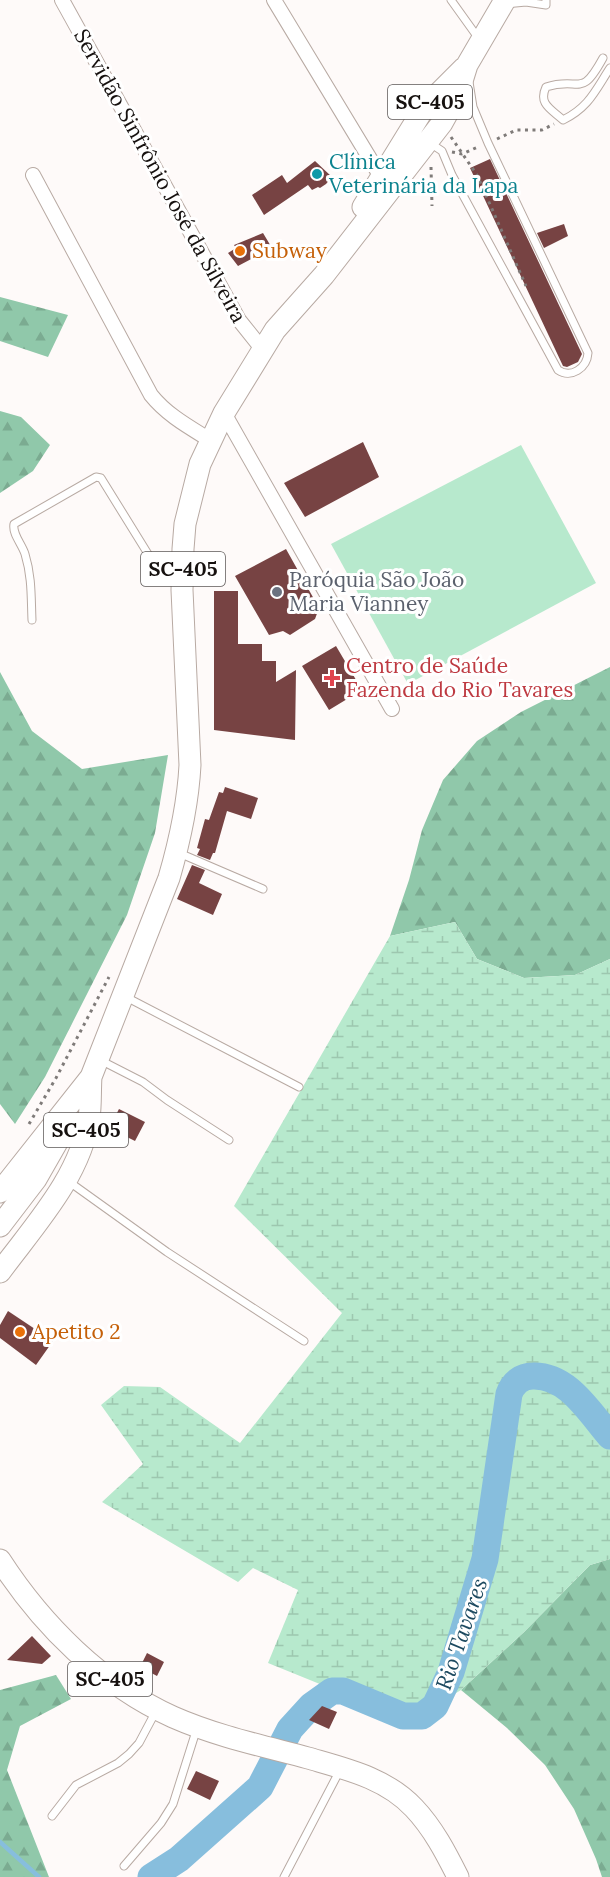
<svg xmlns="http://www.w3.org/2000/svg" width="610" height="1877" font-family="Lora,serif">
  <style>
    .green { fill: #b7e9cd }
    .forest { fill: url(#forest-firs) }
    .wetland { fill: url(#wetland-marsh) }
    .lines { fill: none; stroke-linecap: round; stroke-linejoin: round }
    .stream { stroke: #87bedd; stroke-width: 4.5 }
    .river { stroke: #87bedd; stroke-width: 27 }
    .building { fill: #774343 }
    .lane-casing { stroke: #b8aaa3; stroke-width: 9 }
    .street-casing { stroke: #b8aaa3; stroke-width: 16 }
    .primary-casing { stroke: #b8aaa3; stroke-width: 23 }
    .path { stroke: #7f7b79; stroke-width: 3; stroke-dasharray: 3 4.5; stroke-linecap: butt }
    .lane { stroke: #fff; stroke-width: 7 }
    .street { stroke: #fff; stroke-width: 14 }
    .primary { stroke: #fff; stroke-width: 21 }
    .culture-dot { fill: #0f9aa8; stroke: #fff; stroke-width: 2 }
    .food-dot { fill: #e8710a; stroke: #fff; stroke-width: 2 }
    .worship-dot { fill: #6b7280; stroke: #fff; stroke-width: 2 }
    .health-dot { fill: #e0444e; stroke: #fff; stroke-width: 2 }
    .labels { text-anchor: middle; stroke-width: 6; stroke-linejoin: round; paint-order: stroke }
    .shield { fill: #fff; stroke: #5c5857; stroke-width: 1.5 }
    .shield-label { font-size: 20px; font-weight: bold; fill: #16110f }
    .culture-label { font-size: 21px; fill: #0d838f; stroke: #fff; text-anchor: start }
    .street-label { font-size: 21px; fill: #16110f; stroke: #fff }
    .food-label { font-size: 21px; fill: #c56008; stroke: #fff; text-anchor: start }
    .worship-label { font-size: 21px; fill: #5b616d; stroke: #fff; text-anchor: start }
    .health-label { font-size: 21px; fill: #be3a42; stroke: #fff; text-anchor: start }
    .water-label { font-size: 22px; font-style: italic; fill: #1d4a60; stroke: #fff }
  </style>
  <defs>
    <pattern id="forest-firs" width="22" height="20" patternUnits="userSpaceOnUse" patternTransform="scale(1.5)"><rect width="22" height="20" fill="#90c8aa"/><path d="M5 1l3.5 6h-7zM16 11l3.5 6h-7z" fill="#7bab91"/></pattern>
    <pattern id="wetland-marsh" width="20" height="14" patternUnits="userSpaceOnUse" patternTransform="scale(1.5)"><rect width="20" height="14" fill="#b7e9cd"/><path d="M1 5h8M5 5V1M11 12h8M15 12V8" fill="none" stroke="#9dc7af"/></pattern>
  </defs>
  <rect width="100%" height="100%" fill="#fefaf9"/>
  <path class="green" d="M521,445L596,583L408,684L331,544Z"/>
  <path class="forest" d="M0,297L68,315L48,357L0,341Z
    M0,411L21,417L50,445L33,471L0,493Z
    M610,667V959L575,975L524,978L477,959L455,922L390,936L409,880L422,830L443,780L477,741L521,712Z
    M0,672L32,731L82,769L168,755L155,833L127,915L45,1077L15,1124L0,1104Z
    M610,1559V1877H602L596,1859L574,1809L545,1765L507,1728L461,1690L524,1632L590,1565Z
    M56,1675L71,1699L20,1726L7,1770L49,1877H0V1690Z"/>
  <path class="wetland" d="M455,922L477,959L524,978L575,975L610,959V1559L590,1565L524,1632L461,1690L401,1726L337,1691L268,1663L298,1590L253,1568L238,1582L102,1502L143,1464L101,1405L124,1386L160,1387L240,1443L342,1313L234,1206L390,936Z"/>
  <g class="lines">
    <path class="stream" d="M0,1842L39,1877"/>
    <path class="river" d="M151,1877L179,1859L260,1787L290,1729L311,1706L332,1691H343L403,1716H422L435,1706L451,1672L485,1559L509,1394C513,1383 521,1376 533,1376C568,1375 589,1412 610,1436"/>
  </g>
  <path class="building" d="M490,159L582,354L578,362L567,367L563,366L470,168Z
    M315,161L332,177L326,184L320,188L318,187L312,190L308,185L264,215L252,195L282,175L287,183Z
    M564,224L568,236L544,248L537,233Z
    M263,233L272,248L238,266L228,253L236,248L234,245Z
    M363,442L379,477L305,517L284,483Z
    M286,549L319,608L315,619L290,635L283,631L269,635L235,576Z
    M214,591H238V644H262V661H276V682L296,670L295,740L214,730Z
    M336,646L362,690L329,710L302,666Z
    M225,787L258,798L251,819L227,811L215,853H213L210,860L197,855L200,849L197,848L205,819L209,820L219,792L223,793Z
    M192,865L205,870L199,883L222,894L213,915L177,899Z
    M119,1109L145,1122L135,1141L109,1128Z
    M8,1311L53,1341L36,1365L0,1338V1325Z
    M32,1636L51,1656L42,1664L7,1660Z
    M147,1653L164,1662L157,1676L140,1667Z
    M322,1706L337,1712L329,1729L309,1720Z
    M196,1771L219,1781L210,1800L187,1789Z"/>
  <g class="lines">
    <defs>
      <path id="lane" d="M451,0L479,39
        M506,4L526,2L546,5V0
        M603,58C580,100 581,76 546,87C538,104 551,109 563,120C589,107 595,91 610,68
        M430,143L442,151L452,175L558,370C571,379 587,368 588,353L488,143L473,107L469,82
        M32,620C31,597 32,577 25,554C22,544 12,534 14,524L96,477L101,478L153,562L178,587
        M179,853L263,889
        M126,997L299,1087
        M100,1060L143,1082L167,1100L229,1140
        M68,1181L167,1252L304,1341
        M52,1816L76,1785L118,1763L129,1754L139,1743L156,1711
        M124,1866L161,1823L173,1804L197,1728
        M284,1877L340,1770"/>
      <path id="street" d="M62,0L239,320L263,350
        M274,0L381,177
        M33,175L151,395C167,415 189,427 210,440
        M224,413L392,709"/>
      <path id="primary" d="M363,207L424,108L464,68
        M0,1192L91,1077L169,878C180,840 188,804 190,765L182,590L183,549L185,524L200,464L224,413L275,330L324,275L442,123L458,94L467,65L505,0
        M0,1226L36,1179L68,1123
        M0,1272C33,1227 81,1176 89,1118C91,1105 90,1090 91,1077
        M0,1560C42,1625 102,1685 173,1717C216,1736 263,1746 308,1758C346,1769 386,1778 414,1808C433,1828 446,1853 458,1877"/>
    </defs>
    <use href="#lane" class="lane-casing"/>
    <use href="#street" class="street-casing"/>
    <use href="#primary" class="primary-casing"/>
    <path class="path" d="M451,137L477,175L526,286
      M497,139L516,130H542L554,124
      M452,152L462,154L480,146
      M431,167L432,206
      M29,1124L56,1078L109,977"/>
    <use href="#lane" class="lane"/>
    <use href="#street" class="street"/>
    <use href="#primary" class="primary"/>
  </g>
  <circle class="culture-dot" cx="317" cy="174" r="6"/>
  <g class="food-dot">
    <circle cx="240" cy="251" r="6"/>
    <circle cx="20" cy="1332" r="6"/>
  </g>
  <circle class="worship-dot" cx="277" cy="592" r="6"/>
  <path class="health-dot" d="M329 669h6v6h6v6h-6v6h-6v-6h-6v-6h6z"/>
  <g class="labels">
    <g class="shield">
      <rect x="388" y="85" width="84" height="34" rx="4.5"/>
      <rect x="141" y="552" width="84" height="34" rx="4.5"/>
      <rect x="44" y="1113" width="84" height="34" rx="4.5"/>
      <rect x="68" y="1662" width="84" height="34" rx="4.5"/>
    </g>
    <g class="shield-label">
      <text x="430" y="109">SC-405</text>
      <text x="183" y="576">SC-405</text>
      <text x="86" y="1137">SC-405</text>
      <text x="110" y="1686">SC-405</text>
    </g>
    <g class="culture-label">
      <text x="329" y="169">Clínica<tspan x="329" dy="24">Veterinária da Lapa</tspan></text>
    </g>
    <g class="street-label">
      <text transform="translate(160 176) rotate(61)" y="7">Servidão Sinfrônio José da Silveira</text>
    </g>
    <g class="food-label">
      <text x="252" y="258">Subway</text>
      <text x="32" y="1339">Apetito 2</text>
    </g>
    <g class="worship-label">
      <text x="289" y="587">Paróquia São João<tspan x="289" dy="24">Maria Vianney</tspan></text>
    </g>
    <g class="health-label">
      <text x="346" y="673">Centro de Saúde<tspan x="346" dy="24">Fazenda do Rio Tavares</tspan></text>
    </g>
    <g class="water-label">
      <text transform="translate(461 1634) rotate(-71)" y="8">Rio Tavares</text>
    </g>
  </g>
</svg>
